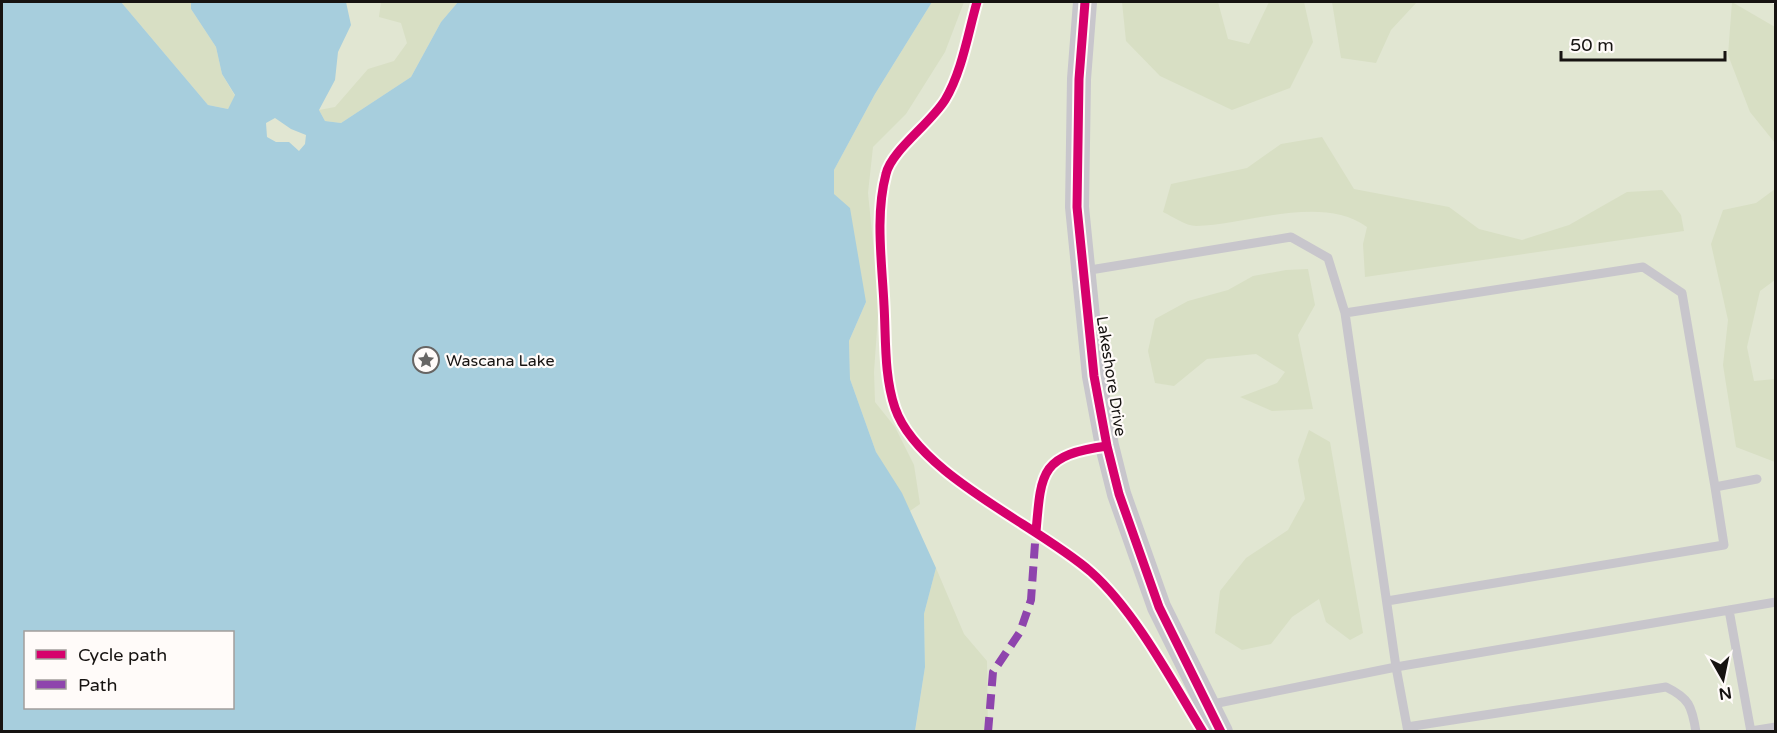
<svg xmlns="http://www.w3.org/2000/svg" width="1777" height="733" font-family="'Varela Round',sans-serif">
  <style>
    .green { fill: #e1e6d2; fill-rule: evenodd }
    .forest { fill: #d8dfc4 }
    .water { fill: #a7cedd; fill-rule: evenodd }
    .lines { fill: none; stroke-linecap: round; stroke-linejoin: round }
    .service { stroke: #c8c6cc; stroke-width: 9 }
    .tertiary { stroke: #c8c6cc; stroke-width: 24 }
    .quiet { stroke: #8e44ad; stroke-width: 8; stroke-dasharray: 15 8; stroke-linecap: butt }
    .cycleway-casing { stroke: #fffbf9; stroke-width: 13 }
    .cycleway { stroke: #d6006c; stroke-width: 9 }
    .labels { text-anchor: middle; stroke-width: 4.5; stroke-linejoin: round; paint-order: stroke }
    .poi-label { font-size: 16px; fill: #161311; stroke: #fffbf9; text-anchor: start }
    .street-label { font-size: 16px; fill: #161311; stroke: #fffbf9 }
  </style>
  <rect width="100%" height="100%" fill="#fefcfa"/>
  <path class="green" d="M2,2H1770L1776,5L1775,731H2ZM26,632H232V708H26Z"/>
  <path class="forest" d="M121,2H191V9L216,47L222,74L235,96L228,109L208,105Z
    M381,2H458L441,22L411,77L341,123L325,121L319,110L335,107L368,69L394,61L407,43L401,23L379,17Z
    M932,2H964L945,52L906,114L873,147L868,193L879,301L874,372L875,402L895,427L914,465L920,504L910,511L876,452L850,379L849,341L866,302L834,194V170L875,94Z
    M1122,2H1218L1228,39L1249,44L1269,2H1304L1313,42L1290,88L1232,110L1160,76L1126,41Z
    M1332,2H1417L1391,30L1376,63L1341,58Z
    M1732,2L1775,27V143L1750,112L1728,55Z
    M1322,137L1354,189L1449,207L1479,229L1522,240L1569,225L1627,192L1662,190L1681,215L1684,231L1365,277L1363,244L1367,227C1321,194 1247,225 1196,226C1186,226 1172,216 1163,212L1171,184L1247,168L1281,144Z
    M1775,189V280L1760,291L1747,347L1754,381L1775,379V462L1736,447L1723,365L1728,320L1711,244L1723,210L1756,203Z
    M1308,269L1315,305L1298,335L1313,409L1272,411L1240,397L1277,383L1285,372L1256,354L1207,359L1174,386L1155,383L1148,351L1155,319L1188,301L1228,290L1253,276L1286,270Z
    M1309,430L1330,442L1363,633L1350,640L1326,622L1319,599L1292,617L1271,644L1242,650L1215,633L1220,591L1246,558L1288,530L1305,499L1298,460Z
    M936,568L964,634L987,661L988,731L915,732L925,667L924,614Z"/>
  <path class="water" d="M2,2H121L208,105L228,109L235,95L222,74L216,47L191,9V2H346L351,25L338,52L335,80L319,110L325,121L341,123L411,77L441,22L458,2H932L875,94L834,170V194L850,208L866,302L849,341L850,379L876,452L902,493L936,568L924,614L925,667L915,731H2ZM275,118L291,129L306,135L305,144L299,151L289,142H276L267,137L266,123ZM26,632H232V708H26Z"/>
  <g class="lines">
    <path class="service" d="M1084,271L1291,237L1328,258L1345,313L1643,267L1682,293L1715,487L1757,479
      M1345,313L1396,667L1408,732
      M1387,601L1724,545L1715,487
      M1729,610L1751,732
      M1208,705L1396,667L1776,602
      M1407,727L1666,687C1689,698 1692,706 1696,732
      M1751,731L1776,727"/>
    <path class="tertiary" d="M1085,2L1079,79L1077,207L1094,376L1107,446L1119,494L1159,607L1221,732"/>
    <path class="quiet" d="M988,732L993,672L1020,632L1031,600L1036,529"/>
    <defs>
      <path id="cycleway" d="M977,2C968,33 962,72 945,100C930,124 891,151 886,174C875,215 882,263 884,305C886,339 884,376 895,408C918,475 1039,526 1091,572C1135,611 1172,681 1203,732
        M1085,2L1079,79L1077,207L1094,376L1107,446L1119,494L1159,607L1221,732
        M1036,532C1041,471 1041,455 1107,446"/>
    </defs>
    <use href="#cycleway" class="cycleway-casing"/>
    <use href="#cycleway" class="cycleway"/>
  </g>
  <defs>
    <symbol id="sight-ring" viewBox="-11 -11 22 22"><circle r="9.5" fill="#fffbf9" stroke="#676563" stroke-width="1.5"/><path d="M0-6L1.8-2.2L6-1.7L2.9 1.2L3.7 5.4L0 3.3L-3.7 5.4L-2.9 1.2L-6-1.7L-1.8-2.2Z" fill="#676563"/></symbol>
  </defs>
  <g fill-rule="evenodd">
    <use href="#sight-ring" x="411" y="345" width="30" height="30"/>
  </g>
  <g class="labels">
    <g class="poi-label">
      <text x="446" y="366">Wascana Lake</text>
    </g>
    <g class="street-label">
      <text transform="translate(1112 376) rotate(81)" y="6">Lakeshore Drive</text>
    </g>
  </g>
  <rect width="1777" height="733" fill="none" stroke="#161311" stroke-width="6"/>
  <rect x="24" y="631" width="210" height="78" fill="#fffbf9" stroke="#a29e9c" stroke-width="1.5"/>
  <rect x="36" y="650" width="30" height="9" fill="#d6006c" stroke="#a29e9c" stroke-width="1.5"/>
  <text x="78" y="661" font-size="18" fill="#161311">Cycle path</text>
  <rect x="36" y="680" width="30" height="9" fill="#8e44ad" stroke="#a29e9c" stroke-width="1.5"/>
  <text x="78" y="691" font-size="18" fill="#161311">Path</text>
  <g transform="translate(1723 679) rotate(171)" stroke="#fffbf9" stroke-width="4.5" paint-order="stroke">
  <path d="M0-4.5L10 22L0 15L-10 22Z" fill="#161311"/>
  <text y="-9" font-size="16" font-weight="bold" text-anchor="middle" fill="#161311">N</text>
  </g>
  <path d="M1561 51v9h164v-9" fill="none" stroke="#161311" stroke-width="3"/>
  <text x="1570" y="51" font-size="18" fill="#161311" stroke="#fffbf9" stroke-width="4.5" paint-order="stroke">50 m</text>
</svg>
